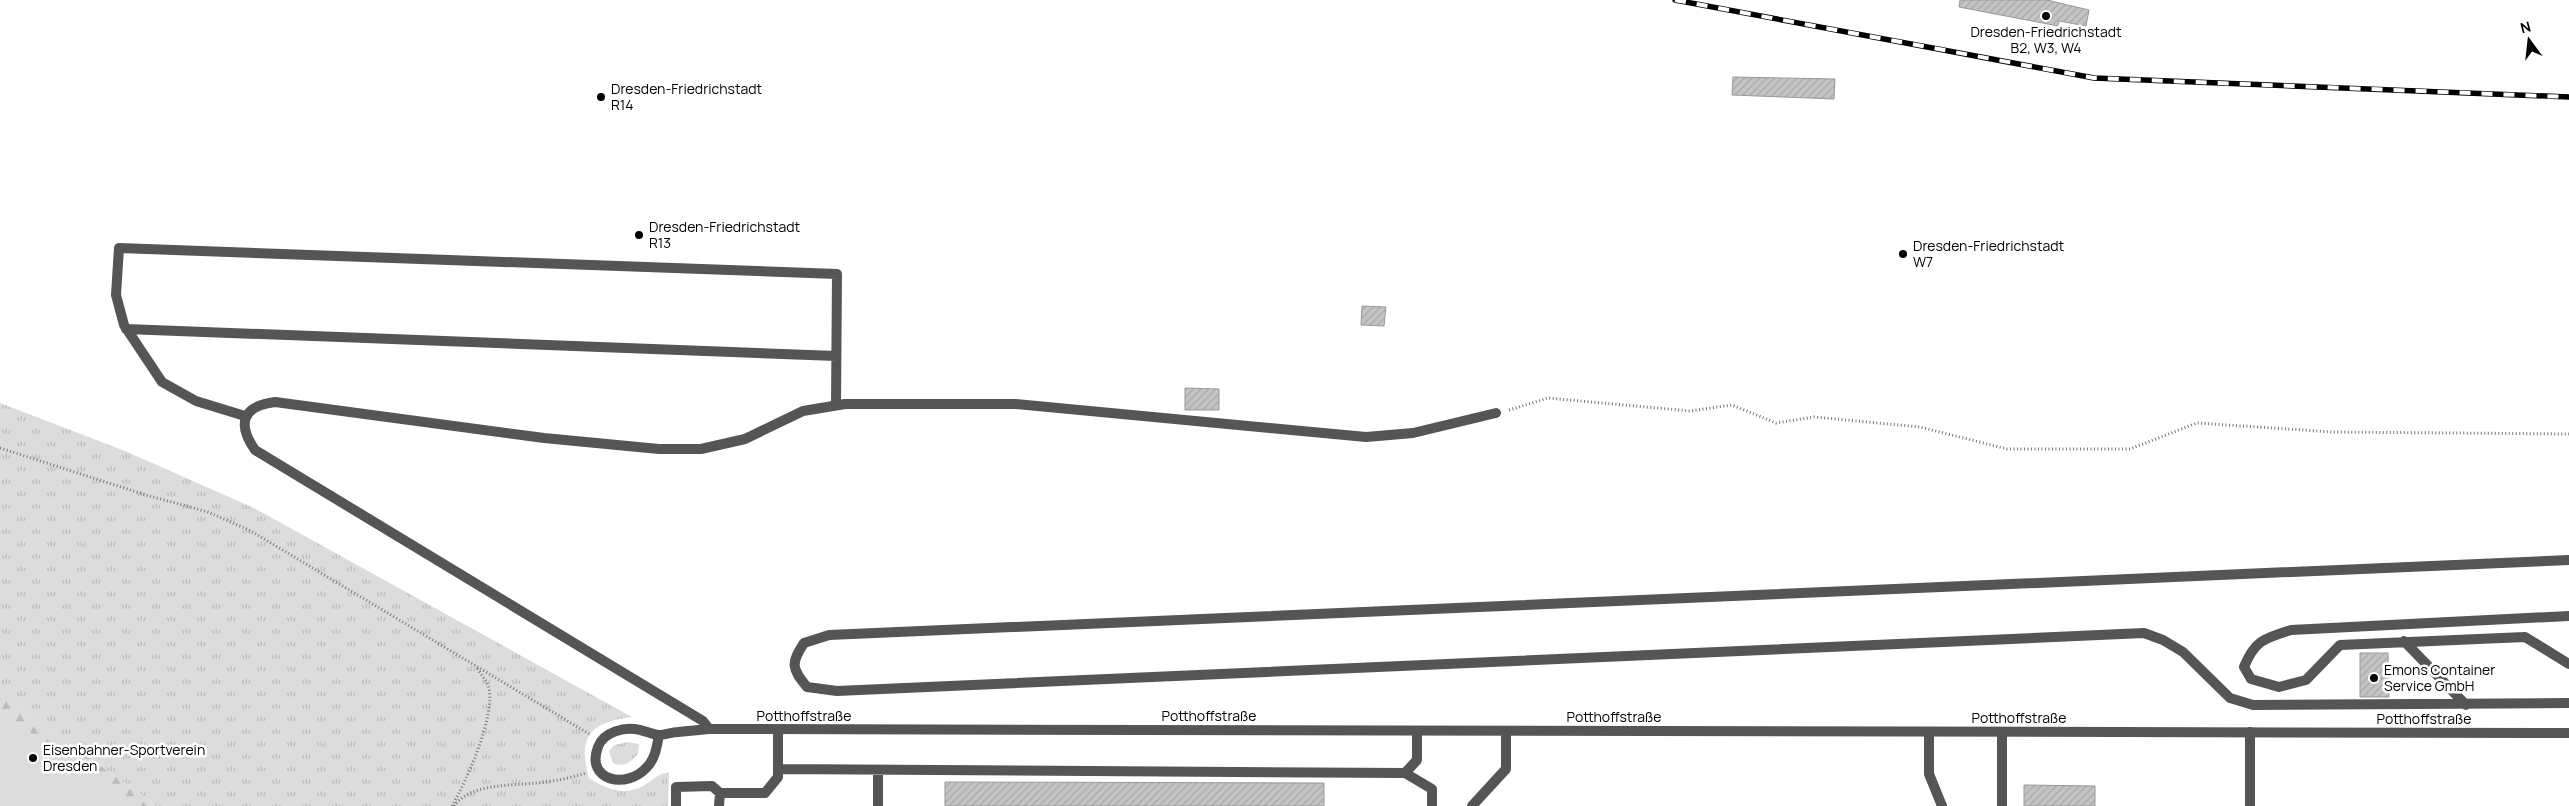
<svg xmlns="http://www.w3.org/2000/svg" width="2569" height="806" font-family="Manrope,sans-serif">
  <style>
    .grass { fill: url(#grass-tufts) }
    .forest { fill: url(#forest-firs) }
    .pitch { fill: #dcdcdc }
    .building { fill: url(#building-hatch); stroke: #999 }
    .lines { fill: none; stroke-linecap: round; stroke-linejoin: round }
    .path { stroke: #777; stroke-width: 3; stroke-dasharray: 1 2.5; stroke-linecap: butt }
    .lane { stroke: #555; stroke-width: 10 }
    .street { stroke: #555; stroke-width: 10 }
    .rail-casing { stroke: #000; stroke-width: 5.5 }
    .rail { stroke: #fff; stroke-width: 4; stroke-dasharray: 11; stroke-linecap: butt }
    .poi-dot { fill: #000; stroke: #fff; stroke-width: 2 }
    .labels { text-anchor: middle; stroke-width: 5; stroke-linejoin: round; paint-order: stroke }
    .poi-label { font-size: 14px; fill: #000; stroke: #fff; text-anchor: start }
    .street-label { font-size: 14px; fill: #000; stroke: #fff }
  </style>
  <defs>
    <pattern id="grass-tufts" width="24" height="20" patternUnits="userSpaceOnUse" patternTransform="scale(1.25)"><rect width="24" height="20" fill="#dcdcdc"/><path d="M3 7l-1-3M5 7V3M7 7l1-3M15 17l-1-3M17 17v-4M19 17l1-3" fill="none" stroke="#bbb"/></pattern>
    <pattern id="forest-firs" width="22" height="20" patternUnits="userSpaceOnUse" patternTransform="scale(1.25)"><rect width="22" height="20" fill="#dcdcdc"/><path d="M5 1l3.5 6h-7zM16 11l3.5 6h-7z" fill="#bbb"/></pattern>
    <pattern id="building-hatch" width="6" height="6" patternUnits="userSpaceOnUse" patternTransform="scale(1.25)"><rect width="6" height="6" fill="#c4c4c4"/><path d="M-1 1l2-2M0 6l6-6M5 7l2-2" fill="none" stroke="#a7a7a7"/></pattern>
  </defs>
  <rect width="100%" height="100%" fill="#fff"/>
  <path class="grass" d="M0,403L125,451L254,508L632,717C591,722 577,736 589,778C605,788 622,796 641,787C653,781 653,776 669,772L668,806H157L0,695Z
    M628,742L639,744L638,754C631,762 623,768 613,763L609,751L614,745Z"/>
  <path class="forest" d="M0,695L157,806H130L0,711Z"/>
  <path class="pitch" d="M0,711L130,806H0Z"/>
  <path class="building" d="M1960,0H2047L2089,10L2086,26L2059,21L2058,26L1959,7Z
    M1733,77L1835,79L1834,99L1732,95Z
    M1362,306L1386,307L1384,326L1361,325Z
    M1185,388L1219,389V410H1185Z
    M2360,653H2388L2389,697H2360Z
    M945,782L1324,783V806H945Z
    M2024,785L2095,786V806H2024Z"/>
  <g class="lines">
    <path class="path" d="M1509,410L1548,398L1690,411L1732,405L1776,423L1814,417L1920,427L2007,449H2130L2197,423L2332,432L2569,434
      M0,448L146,495L208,512L251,531L591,735
      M452,806C467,780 495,717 489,688C487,681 480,673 477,668
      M454,806C471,783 510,786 535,783C552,782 570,778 586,773"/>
    <path class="lane" d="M126,329L836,356
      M245,416L196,401L162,382L124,325L116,295L119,248L837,274L836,405
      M2569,560L829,635L804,643C791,663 791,668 807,687L837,691L2144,633L2163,640L2183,652L2230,698L2253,705L2569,703
      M2569,616L2291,630C2265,638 2255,640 2244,667L2251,679L2279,687L2306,680L2340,645L2525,637L2569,664
      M2404,641L2466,705
      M709,729L703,721L255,450C237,424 242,406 275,402L544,438L659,449H701L745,439L803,411L845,404H1015L1366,437L1413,433L1496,413
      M1929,732V774L1942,806
      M2250,732V806
      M778,769L1405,773L1417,760V731
      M878,770V806
      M1405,773L1432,789V806
      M676,806V787L712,786L720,793
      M719,806L720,793H765L778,777V730
      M1472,806L1506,769V731
      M2002,806V732"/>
    <path class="street" d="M659,735C657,746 655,759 647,767C627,790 585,781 598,747C603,732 625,726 640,730C646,731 653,735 659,735C665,735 672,732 678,732C688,731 698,730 709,729L2569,733"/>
    <defs>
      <path id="rail" d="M1675,0L2094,78L2569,97"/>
    </defs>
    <use href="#rail" class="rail-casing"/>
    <use href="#rail" class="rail"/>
  </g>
  <g class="poi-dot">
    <circle cx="2046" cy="16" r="5"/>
    <circle cx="601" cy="97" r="5"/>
    <circle cx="639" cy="235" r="5"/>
    <circle cx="1903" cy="254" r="5"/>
    <circle cx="2374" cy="678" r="5"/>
    <circle cx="33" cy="758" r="5"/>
  </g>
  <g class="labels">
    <g class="poi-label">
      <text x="2046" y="37" text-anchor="middle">Dresden-Friedrichstadt<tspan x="2046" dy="16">B2, W3, W4</tspan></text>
      <text x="611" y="94">Dresden-Friedrichstadt<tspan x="611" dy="16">R14</tspan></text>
      <text x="649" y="232">Dresden-Friedrichstadt<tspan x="649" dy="16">R13</tspan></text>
      <text x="1913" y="251">Dresden-Friedrichstadt<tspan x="1913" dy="16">W7</tspan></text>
      <text x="2384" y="675">Emons Container<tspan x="2384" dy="16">Service GmbH</tspan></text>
      <text x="43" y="755">Eisenbahner-Sportverein<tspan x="43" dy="16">Dresden</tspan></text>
    </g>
    <g class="street-label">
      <text x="804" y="721">Potthoffstraße</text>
      <text x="1209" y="721">Potthoffstraße</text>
      <text x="1614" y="722">Potthoffstraße</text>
      <text x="2019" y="723">Potthoffstraße</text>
      <text x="2424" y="724">Potthoffstraße</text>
    </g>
  </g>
  <g transform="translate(2529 40) rotate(345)" stroke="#ffffff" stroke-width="4" paint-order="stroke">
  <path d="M0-4L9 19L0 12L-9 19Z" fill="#000000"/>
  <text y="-8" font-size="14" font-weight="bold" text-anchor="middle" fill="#000000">N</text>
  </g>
</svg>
